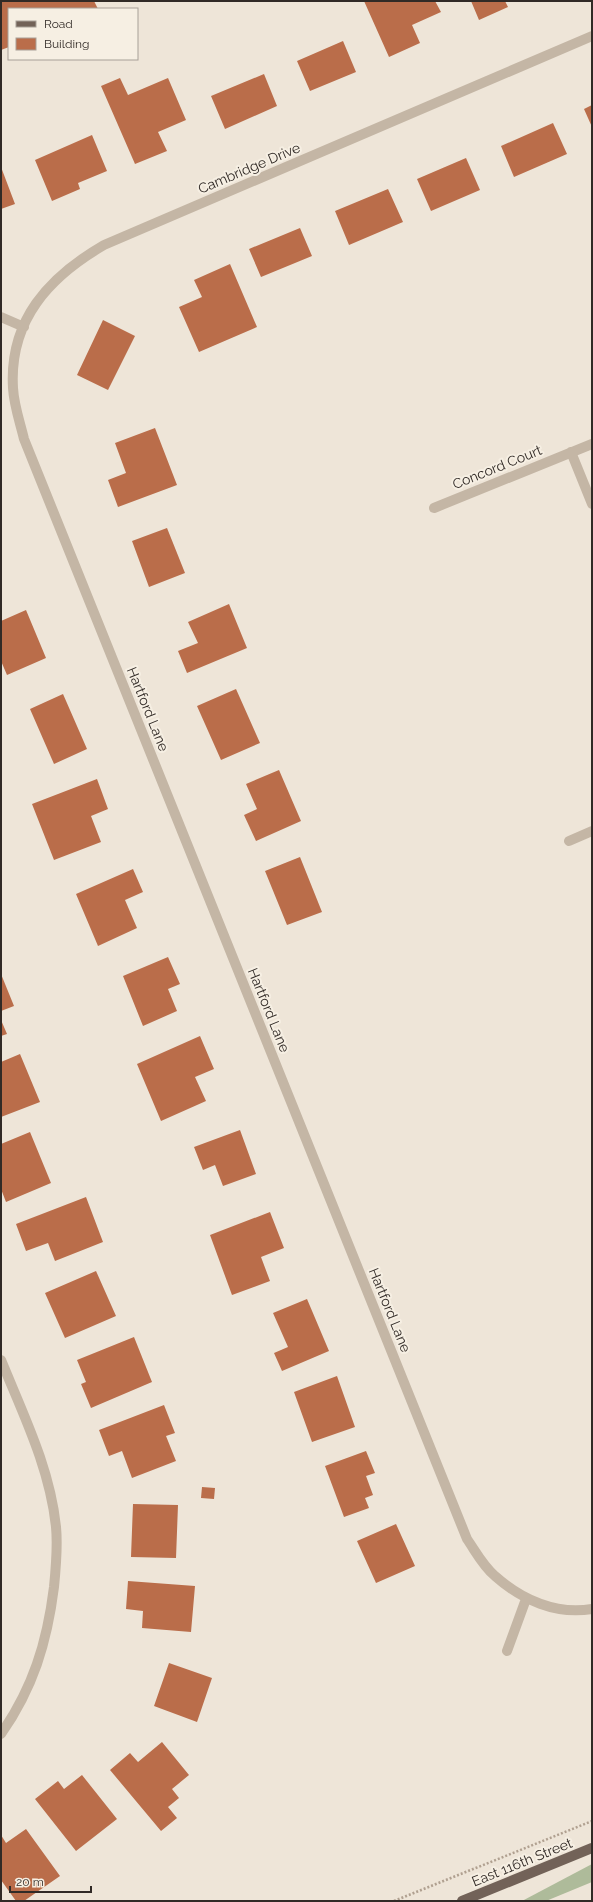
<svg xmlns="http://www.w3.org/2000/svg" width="593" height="1902" font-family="Raleway,sans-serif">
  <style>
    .green { fill: #aebb9a }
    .building { fill: #ba6d4a }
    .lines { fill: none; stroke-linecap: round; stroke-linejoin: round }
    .path { stroke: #b0a090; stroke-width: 2.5; stroke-dasharray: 2 2; stroke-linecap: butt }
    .minor { stroke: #c4b6a5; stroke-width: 10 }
    .primary { stroke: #726258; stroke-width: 10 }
    .labels { text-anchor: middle; stroke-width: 4; stroke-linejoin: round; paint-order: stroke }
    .street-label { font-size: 14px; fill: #312a26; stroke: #f6efe3 }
  </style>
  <rect width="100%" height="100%" fill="#eee5d8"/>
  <path class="green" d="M592,1864V1882L546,1901H522Z"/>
  <path class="building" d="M1,1H94L98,9H9V47L1,50Z
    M364,1H435L441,12L412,25L420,43L389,57Z
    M471,1H505L508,7L479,20Z
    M343,41L356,72L310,91L297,61Z
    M264,74L277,106L225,129L211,96Z
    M120,78L128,95L168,78L186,120L158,132L167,151L135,164L101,86Z
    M592,105V127L584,109Z
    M553,123L567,154L514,177L501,146Z
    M92,135L107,171L78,183L80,189L52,201L35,160Z
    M466,158L480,190L431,211L417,179Z
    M1,167L15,204L1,209Z
    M388,189L403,222L349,245L335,211Z
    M300,228L312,256L261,277L249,249Z
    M230,264L257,327L199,352L179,307L202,297L194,280Z
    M103,320L135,336L108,390L77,375Z
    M155,428L177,485L118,507L108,480L126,473L115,443Z
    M167,528L185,573L149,587L132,541Z
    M229,604L247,648L187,673L178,651L198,643L188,622Z
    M26,610L46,658L7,675L1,661V621Z
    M236,689L260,743L221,760L197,706Z
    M63,694L87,749L54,764L30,709Z
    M279,770L301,821L256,841L244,815L257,809L246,784Z
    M97,779L108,809L91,816L101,842L54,860L32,804Z
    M300,857L322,912L287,925L265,871Z
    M133,869L143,892L125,900L137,928L98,946L76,894Z
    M168,957L180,984L168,989L177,1011L143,1026L123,976Z
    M1,974L14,1006L1,1011Z
    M1,1020L7,1034L1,1036Z
    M200,1036L214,1069L195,1077L206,1101L161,1121L137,1064Z
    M20,1054L40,1102L1,1117V1062Z
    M240,1130L256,1174L223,1186L215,1165L203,1170L194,1147Z
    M30,1132L51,1183L6,1202L1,1189V1144Z
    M86,1197L103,1242L55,1261L48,1243L26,1251L16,1224Z
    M270,1212L284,1248L261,1257L270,1281L232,1295L210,1235Z
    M96,1271L116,1316L65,1338L45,1293Z
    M307,1299L329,1351L282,1371L274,1353L288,1347L273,1313Z
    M134,1337L152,1382L91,1408L81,1384L86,1382L77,1360Z
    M337,1376L355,1427L312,1442L294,1392Z
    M164,1405L175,1433L166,1436L176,1461L132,1478L122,1451L109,1456L99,1430Z
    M366,1451L375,1473L366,1476L373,1495L365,1498L369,1508L344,1517L325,1466Z
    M202,1487L215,1488L214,1499L201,1498Z
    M133,1504L178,1505L176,1558L131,1557Z
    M396,1524L415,1566L376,1583L357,1541Z
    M128,1581L195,1586L191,1632L142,1628L143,1611L126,1609Z
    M169,1663L212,1678L197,1722L154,1706Z
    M162,1742L189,1775L172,1789L179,1798L168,1807L177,1818L161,1831L110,1770L130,1753L138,1762Z
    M82,1775L117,1819L76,1851L35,1799L58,1781L64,1789Z
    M26,1829L60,1876L24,1901H16L1,1880V1835L6,1843Z"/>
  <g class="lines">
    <path class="path" d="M394,1901L592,1821"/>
    <path class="minor" d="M592,36L104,245C49,277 9,320 13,388C14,406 20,422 24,439L467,1539C476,1552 483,1566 495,1576C522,1600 556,1615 592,1609
      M1,317L24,327
      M571,452L592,504
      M434,508L592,444
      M569,841L592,831
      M1,1360C23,1414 50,1468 56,1527C58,1547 56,1567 54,1587C47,1643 33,1688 1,1734
      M507,1651L526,1599"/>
    <path class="primary" d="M462,1901L592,1848"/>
  </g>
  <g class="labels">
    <g class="street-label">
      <text transform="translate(249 168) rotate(-23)" y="5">Cambridge Drive</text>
      <text transform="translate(497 467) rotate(-22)" y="5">Concord Court</text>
      <text transform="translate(148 709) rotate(68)" y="5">Hartford Lane</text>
      <text transform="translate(269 1010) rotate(68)" y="5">Hartford Lane</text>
      <text transform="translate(390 1310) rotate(68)" y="5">Hartford Lane</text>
      <text transform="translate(522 1862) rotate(-22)" y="5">East 116th Street</text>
    </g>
  </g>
  <rect width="593" height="1902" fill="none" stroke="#312a26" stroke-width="4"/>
  <rect x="8" y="8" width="130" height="52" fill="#f6efe3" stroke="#a7a097"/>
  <rect x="16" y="21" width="20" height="6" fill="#726258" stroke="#a7a097"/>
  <text x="44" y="28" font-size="12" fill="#312a26">Road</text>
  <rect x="16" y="38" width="20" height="12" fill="#ba6d4a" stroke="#a7a097"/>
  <text x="44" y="48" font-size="12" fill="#312a26">Building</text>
  <path d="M10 1886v6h81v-6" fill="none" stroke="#312a26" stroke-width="2"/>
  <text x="16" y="1886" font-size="12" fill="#312a26" stroke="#f6efe3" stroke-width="3" paint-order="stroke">20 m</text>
</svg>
